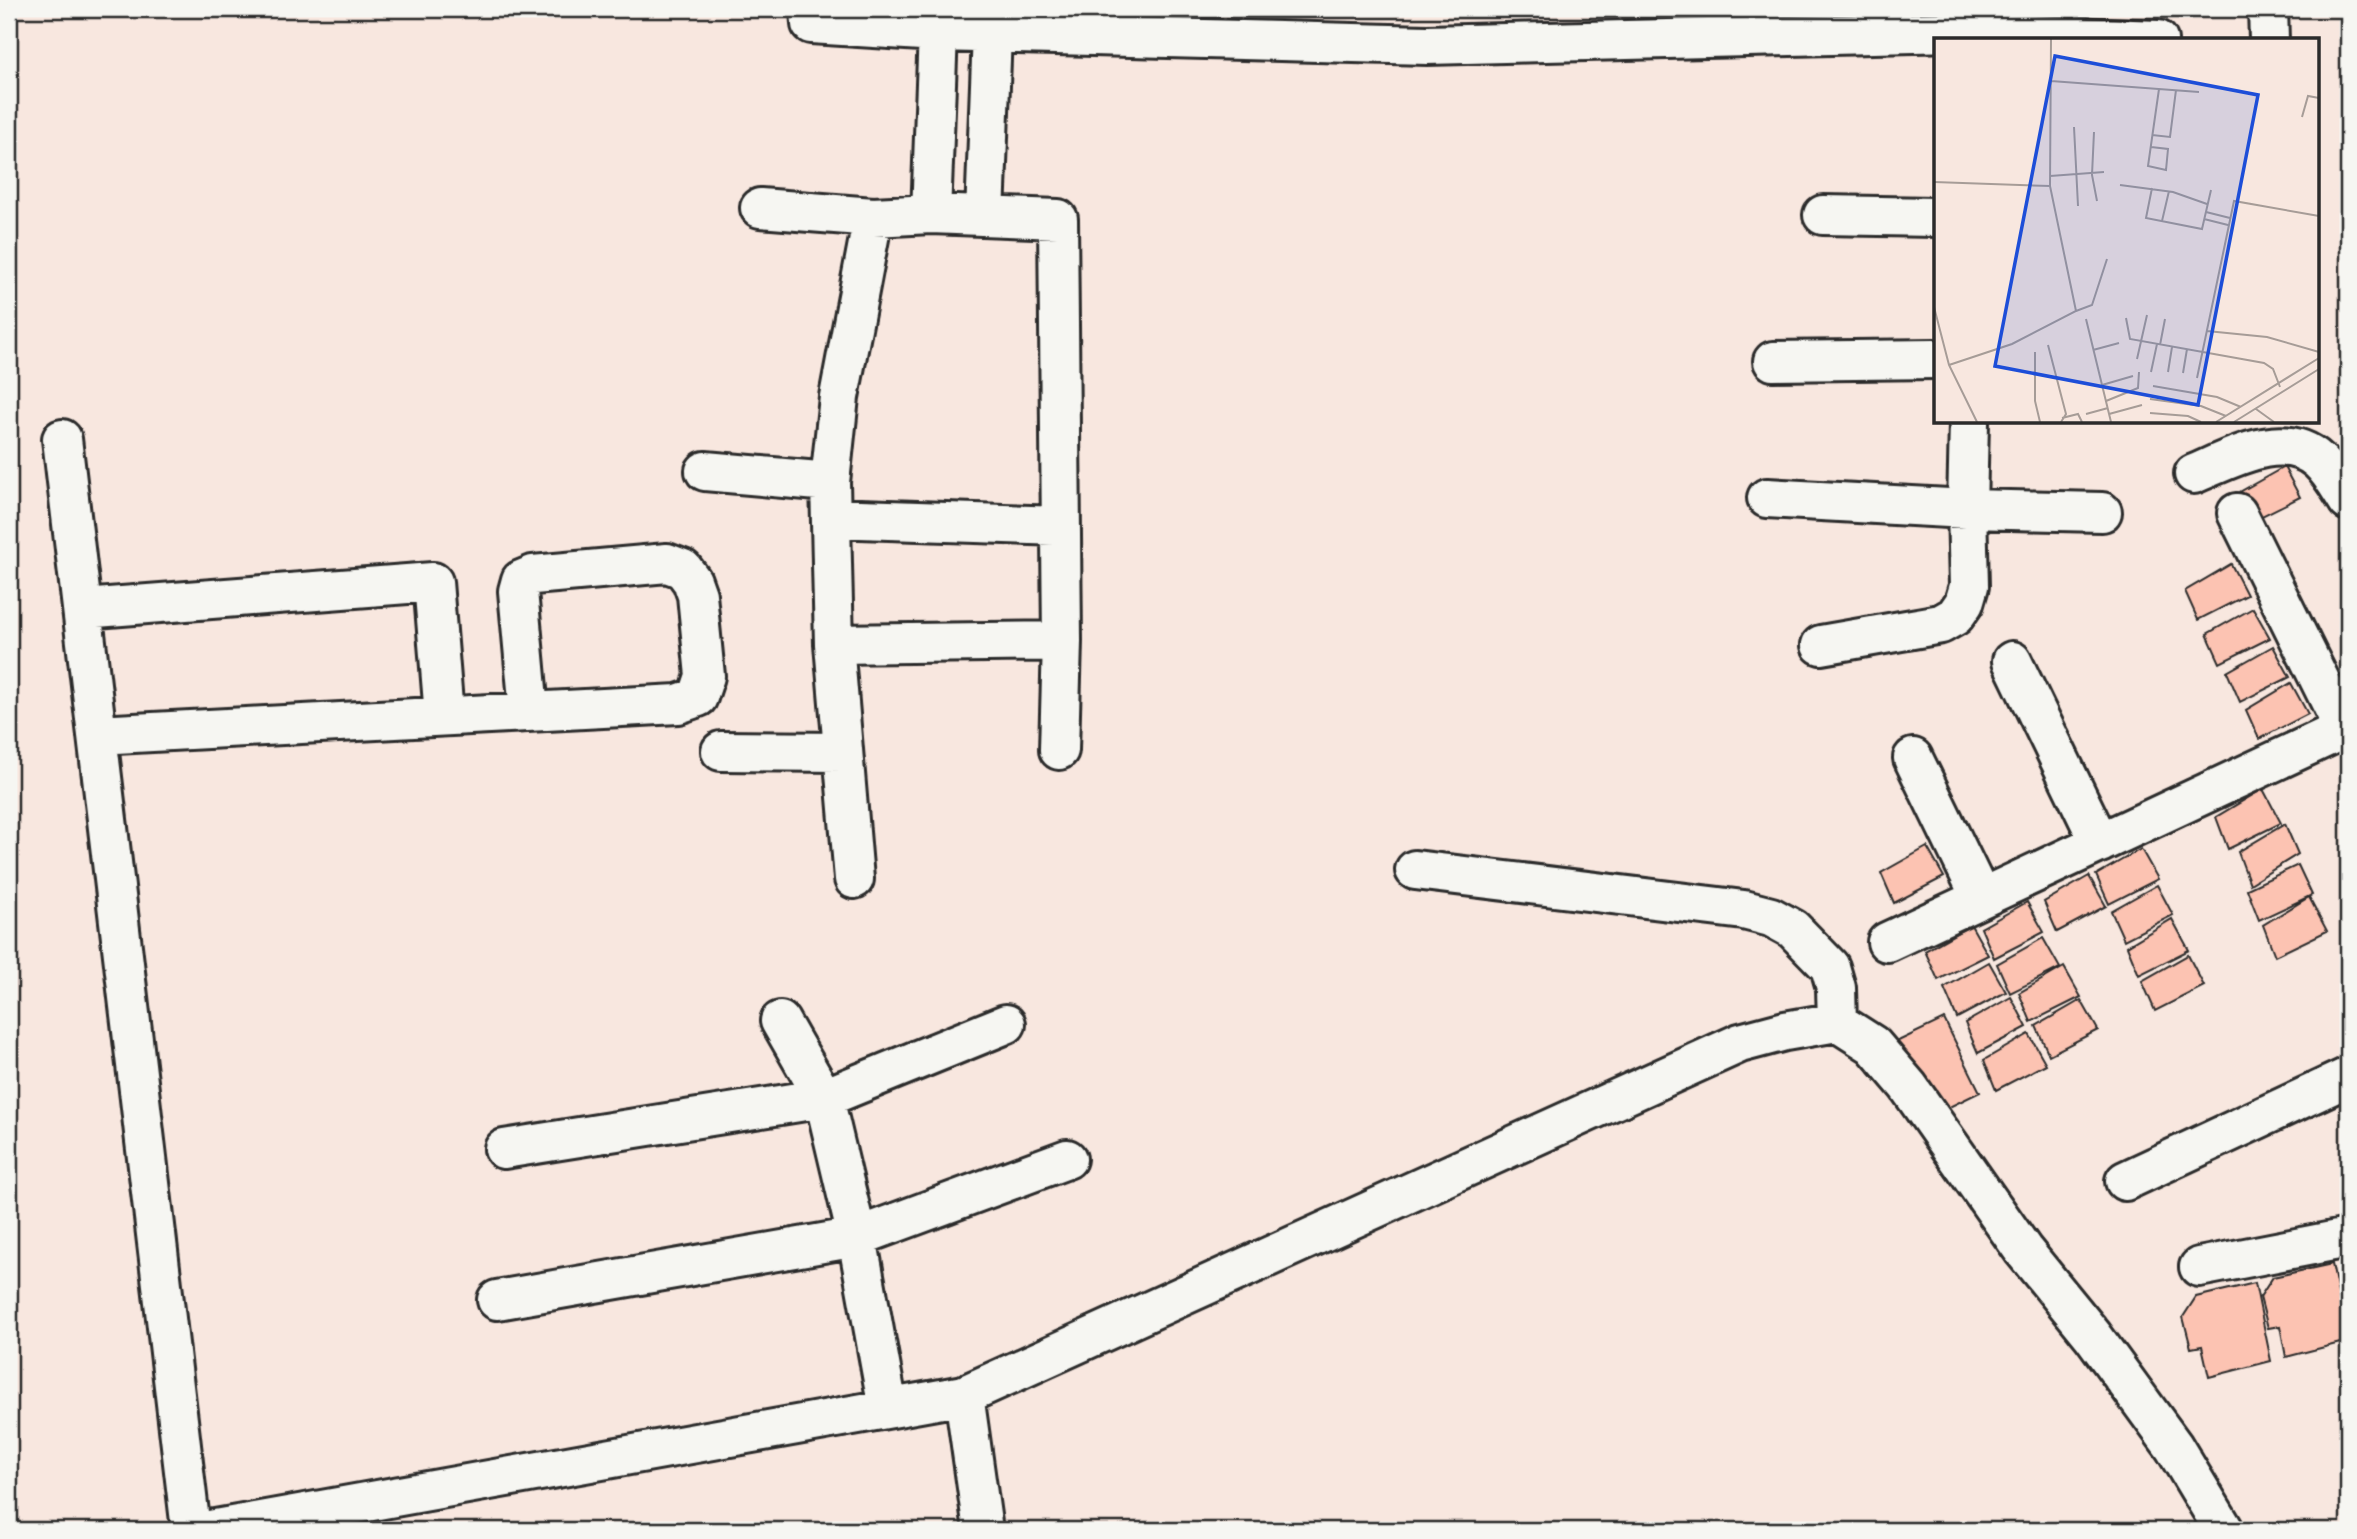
<svg xmlns="http://www.w3.org/2000/svg" width="2357" height="1539" font-family="'Architects Daughter',sans-serif">
  <style>
    .building { fill: #fcc3b2; stroke: #2b2b2b; stroke-width: 2 }
    .lines { fill: none; stroke-linecap: round; stroke-linejoin: round }
    .minor-casing { stroke: #2b2b2b; stroke-width: 44 }
    .minor { stroke: #f6f6f2; stroke-width: 38 }
    .inset-road { fill: none; stroke: #a69c97; stroke-width: 2 }
    .view { fill: #1d4ed8; fill-opacity: 0.15; stroke: #1d4ed8; stroke-width: 3.5 }
    .inset-edge { fill: none; stroke: #2b2b2b; stroke-width: 3.5 }
  </style>
  <rect width="100%" height="100%" fill="#f8e7df"/>
  <filter id="ink" filterUnits="userSpaceOnUse"><feTurbulence type="fractalNoise" baseFrequency=".0143" numOctaves="2"/><feDisplacementMap in="SourceGraphic" scale="14" xChannelSelector="R" yChannelSelector="G"/><feConvolveMatrix kernelMatrix="1 2 1 2 8 2 1 2 1" color-interpolation-filters="sRGB"/></filter>
  <g filter="url(#ink)">
    <path class="building" d="M2284,467L2300,497L2250,522L2238,493Z
      M2231,564L2247,595L2198,620L2185,591Z
      M2253,608L2270,638L2220,663L2207,634Z
      M2273,646L2290,677L2240,702L2227,672Z
      M2291,683L2308,714L2259,739L2246,710Z
      M2263,789L2281,823L2228,849L2216,817Z
      M2285,824L2298,854L2250,884L2238,852Z
      M1927,847L1944,877L1894,903L1881,873Z
      M2141,849L2158,879L2109,904L2096,875Z
      M2298,865L2312,895L2259,920L2247,889Z
      M2089,876L2106,906L2057,932L2044,902Z
      M2157,885L2173,915L2124,940L2111,911Z
      M2309,897L2327,931L2275,956L2263,925Z
      M2027,902L2044,932L1994,958L1981,928Z
      M2172,919L2189,950L2139,975L2127,946Z
      M1971,925L1988,955L1938,980L1925,951Z
      M2043,938L2060,968L2010,993L1997,964Z
      M2188,955L2204,986L2155,1011L2142,981Z
      M1989,962L2006,992L1957,1018L1944,988Z
      M2064,967L2081,997L2031,1022L2019,993Z
      M2011,997L2027,1027L1978,1053L1965,1023Z
      M2081,1000L2098,1030L2049,1055L2036,1026Z
      M1944,1019L1980,1092L1935,1114L1892,1044Z
      M2029,1034L2046,1064L1996,1090L1984,1060Z
      M2332,1264L2348,1341L2286,1357L2280,1326L2268,1328L2260,1297L2273,1277Z
      M2255,1283L2271,1361L2209,1377L2202,1346L2191,1348L2183,1317L2196,1297Z"/>
    <g class="lines">
      <defs>
        <path id="minor" d="M810,9L811,24L938,32L1427,45L1955,32L2158,40
          M2268,9L2269,40
          M760,208L873,217L931,214L1058,219L1062,641L834,644
          M931,214L938,32
          M1823,215L1935,217
          M985,216L992,33
          M1773,361L1935,359
          M62,439L191,1530
          M705,471L830,482
          M2194,474C2230,459 2284,428 2319,461C2331,472 2339,487 2348,501
          M1767,498L1967,509L2102,512
          M2237,513L2344,729
          M831,518L1061,526
          M83,609L433,582L444,716
          M1821,645L1941,624L1955,616L1964,603L1969,586L1967,509L1969,422
          M2012,661L2100,843
          M97,735L678,704L698,697L705,676L697,595L692,581L683,569L667,563L533,575L521,580L518,591L529,711
          M1059,750L1062,641
          M721,751L842,752
          M1913,758L1981,898
          M1415,870L1744,910L1771,917L1793,929L1830,967L1836,988L1837,1022
          M854,879L834,644L830,482L839,397L873,217
          M1887,942L2348,727
          M780,1021L824,1098L857,1237L888,1408
          M504,1149L824,1098L1006,1024
          M2125,1181L2348,1077
          M2199,1267L2348,1238
          M497,1300L857,1237L1067,1159
          M964,1395L1740,1043L1785,1031L1837,1022L1873,1045L1908,1086L2023,1250L2093,1336L2174,1447L2224,1530
          M210,1530L964,1395L983,1530"/>
      </defs>
      <use href="#minor" class="minor-casing"/>
      <use href="#minor" class="minor"/>
    </g>
  </g>
  <g transform="translate(1934 38)">
    <rect width="385" height="385" fill="#f8e7df"/>
    <path class="inset-road" d="M117,43L265,54M368,79L374,58L385,60M140,89L144,168M160,94L158,137L163,163M218,97L236,99L242,52M217,109L234,111L232,132L214,128L225,51M116,138L170,134M0,144L116,148L117,1M186,147L239,154L273,166M218,150L212,180L268,191L277,152M272,174L296,180M270,181L294,187M228,183L235,153M0,269L15,327L43,384M142,273L158,267L173,221M192,280L196,301L330,325L339,331L346,349M152,281L177,384M273,293L333,299L385,314M114,307L132,376L127,384M226,307L231,281M159,312L185,305M101,314V363L106,384M203,321L213,277M15,327L78,306L142,273L116,148M217,334L223,306M234,334L238,309M249,335L253,311M263,340L300,163L385,178M168,347L199,338M219,348L283,359L307,369M216,361L267,368L292,378M172,363L204,350L205,334M322,371L340,384M216,375L254,378L267,384M152,376L174,370M175,376L208,367M128,380L144,376L148,384M282,384L385,320M300,384L385,331"/>
    <path class="view" d="M121,18L324,57L264,367L61,328Z"/>
    <rect width="385" height="385" class="inset-edge"/>
  </g>
  <rect width="2357" height="1539" fill="none" stroke="#f6f6f2" stroke-width="35"/>
  <rect x="18" y="18" width="2322" height="1504" fill="none" stroke="#2b2b2b" stroke-width="2.5" filter="url(#ink)"/>
</svg>
